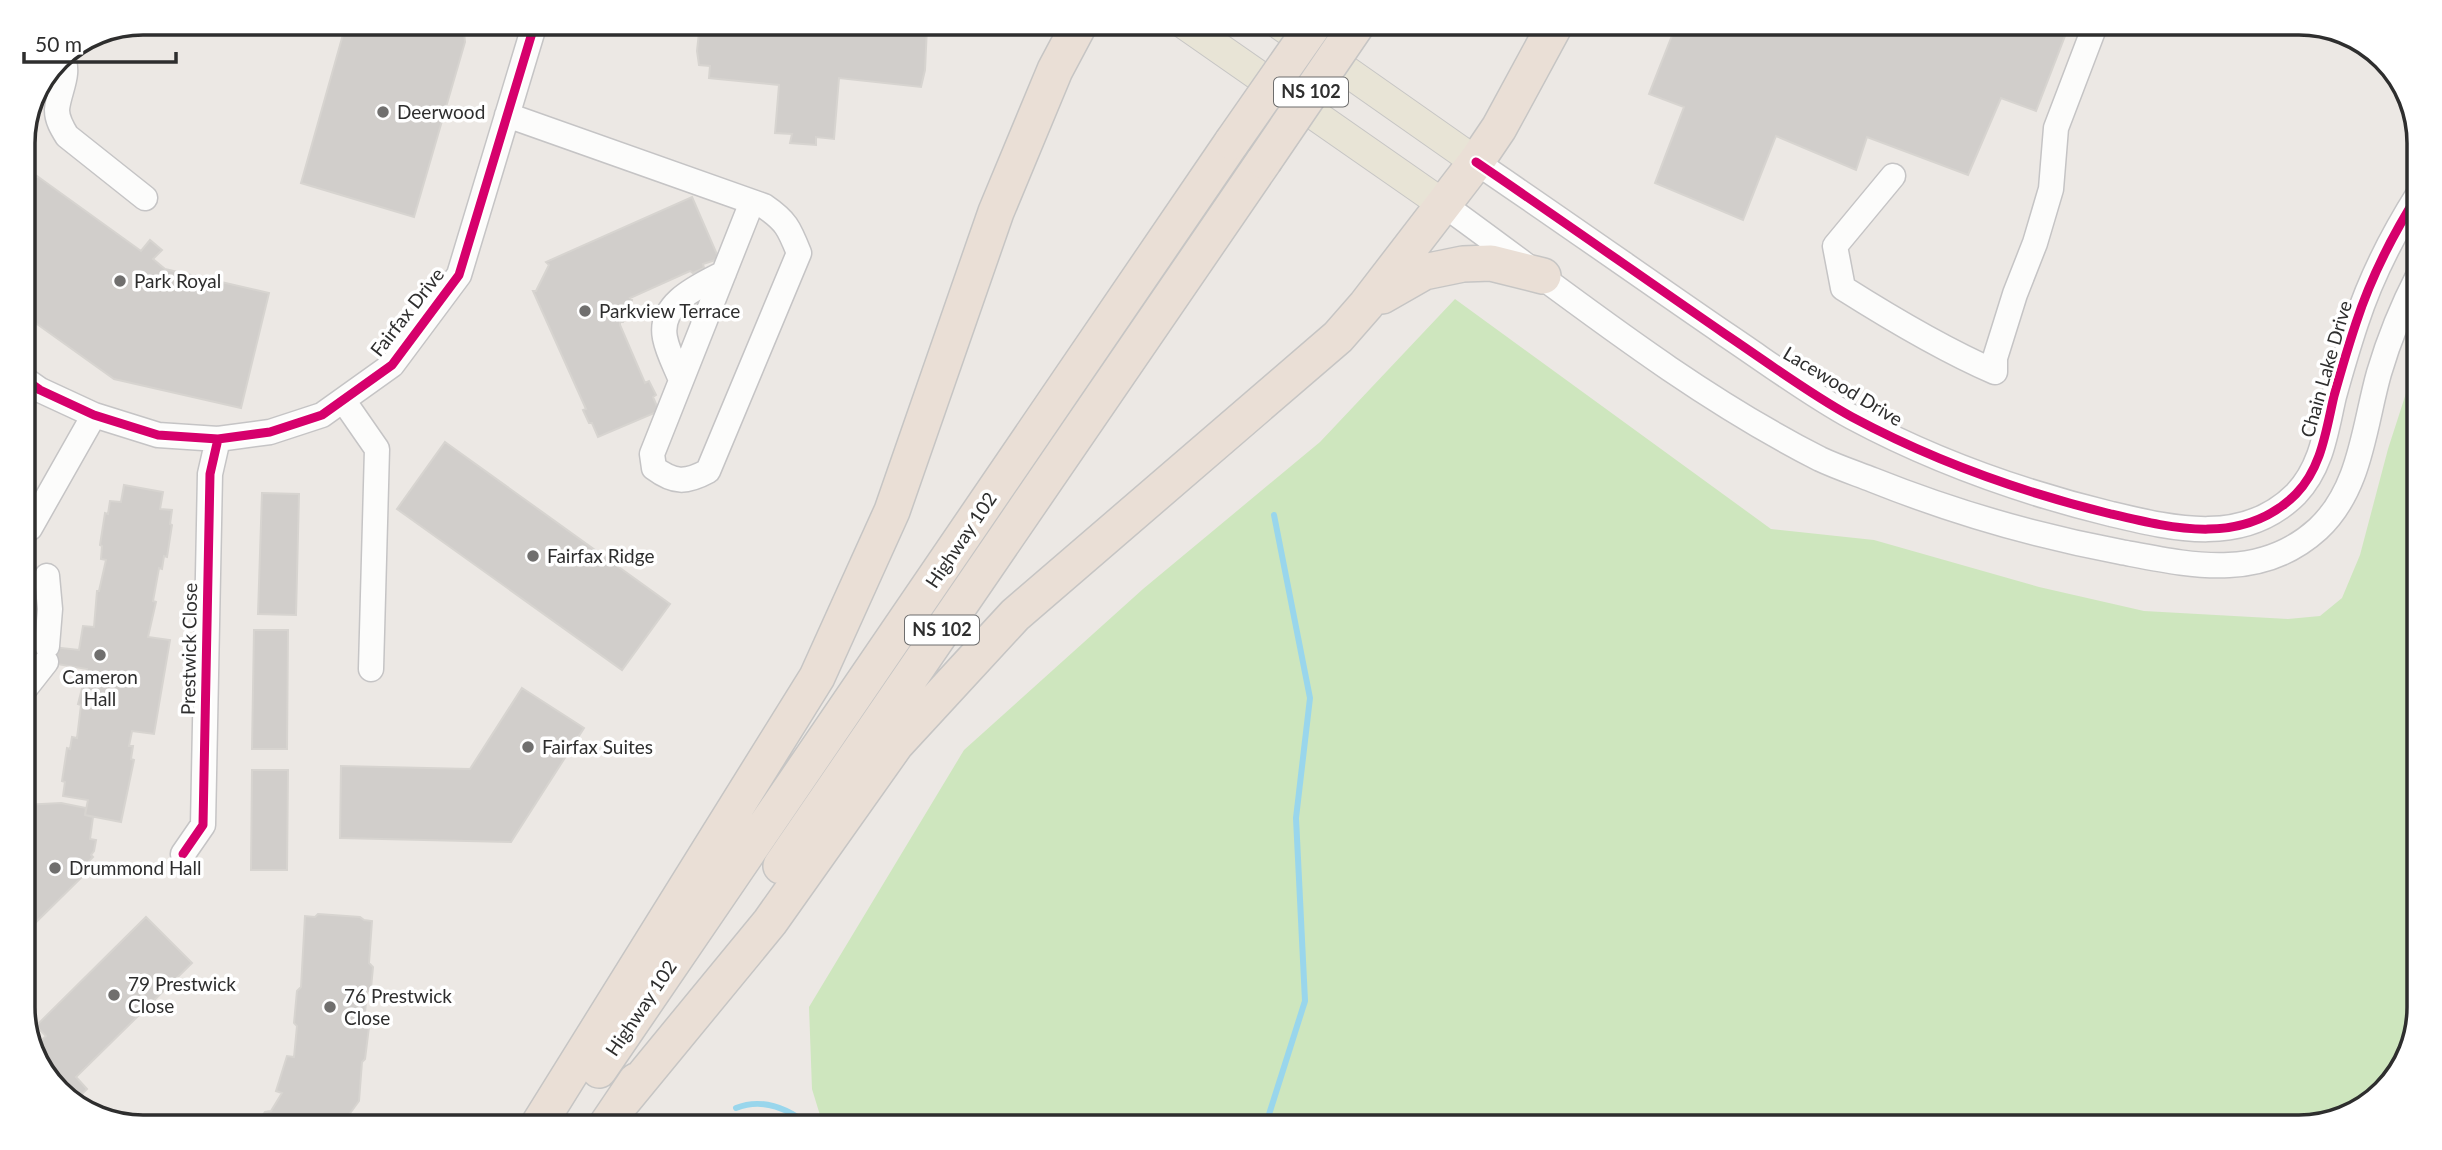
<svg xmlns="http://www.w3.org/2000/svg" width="2442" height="1150" font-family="Lato,sans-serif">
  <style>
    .green { fill: #cee6be }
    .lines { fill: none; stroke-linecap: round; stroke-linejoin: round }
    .stream { stroke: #99d6ec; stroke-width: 6 }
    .building { fill: #d1cecb; stroke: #d7d4d0; stroke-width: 2 }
    .minor-casing { stroke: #c5c4c5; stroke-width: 27 }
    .major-casing { stroke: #c6c5c4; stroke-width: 32 }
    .highway-casing { stroke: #c6c5c4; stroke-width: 38 }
    .minor { stroke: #fcfcfb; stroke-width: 24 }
    .major { stroke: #e8e4d6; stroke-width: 30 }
    .highway { stroke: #eadfd6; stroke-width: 35 }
    .highway-bridge-casing { stroke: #c6c5c4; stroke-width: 38; stroke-linecap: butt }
    .highway-bridge { stroke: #eadfd6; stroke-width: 35 }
    .cycleway-casing { stroke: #fff; stroke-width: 13 }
    .cycleway { stroke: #d6006c; stroke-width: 9 }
    .poi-dot { fill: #706f6e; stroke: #fff; stroke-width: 2.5 }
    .labels { text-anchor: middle; stroke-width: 7; stroke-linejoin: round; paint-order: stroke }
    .shield { fill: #fff; stroke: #6d6d6d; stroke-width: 2 }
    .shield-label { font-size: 18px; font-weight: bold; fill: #2e2e2e }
    .poi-label { font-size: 19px; fill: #2e2e2e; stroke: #fff; text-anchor: start }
    .street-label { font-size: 19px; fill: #2e2e2e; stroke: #fff }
    .rim { fill: none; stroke: #2e2e2e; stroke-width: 3.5 }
  </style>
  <rect width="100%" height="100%" fill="#ece8e4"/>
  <path class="green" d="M1455,299L1771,529L1874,540L2039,587L2144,611L2288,619L2320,616L2342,598L2360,555L2388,449L2419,353V1007L2407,1060L2365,1107L2299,1127H821L823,1125L812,1089L809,1007L964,750L1143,589L1320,442Z"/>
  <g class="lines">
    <path class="stream" d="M736,1108C764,1097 789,1109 811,1127
      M1265,1127L1305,1001L1296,818L1310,698L1274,515"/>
  </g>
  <path class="building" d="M343,23H463L465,42L414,217L301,183L344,31Z
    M700,23H876L927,27L925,70L921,87L839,78L834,139L816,137V145L790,143L792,134L775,133L779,85L709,78L710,66L699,65L697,51Z
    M1677,23H2070L2036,111L2001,98L1968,175L1867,137L1856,170L1776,136L1743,220L1655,183L1684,107L1649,94Z
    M37,176L141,251L150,240L162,250L153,259L165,269L269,293L241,408L114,379L23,314V195Z
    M692,197L719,259L703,264L704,268L693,273L690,271L630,298L632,300L623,322H620V325L645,383L649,381L656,395L653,397L659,411L598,437L592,423H589L583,410L586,409L533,291H536L549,265L546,262Z
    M445,442L670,604L622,670L397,509Z
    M124,485L163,492L160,509L172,510L170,524L172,525L167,557L164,556L162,569L159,568L153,601L156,602L148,637L170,640L154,734L132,731L129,746H133L131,759L134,760L121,822L85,815L88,800L63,796L65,782L62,781L67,748L70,749L72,737L77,738L81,705L78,704L87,669L33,660L35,645L79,650L83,626L94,627L97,591H99L106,560L101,559L102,546L100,545L105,513L108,514L110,501L121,502Z
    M262,493L299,494L296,615L258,614Z
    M254,630H288L287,749H252Z
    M522,688L584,728L511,842L340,838L341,766L470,769Z
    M252,770H288L287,870H251Z
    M61,803L86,808L85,815L93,817L90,839L96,840L94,851L91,855L93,857L85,865L89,870L23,935V826L26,824L23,805Z
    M318,914L360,917L364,920L372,921L369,963L373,967L371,988L367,992L364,1023L369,1027L365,1059L362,1062L359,1101L340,1127H255L265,1112L271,1111L282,1093L276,1091L287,1056L294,1057L297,1026L294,1023L297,991L301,987L305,916L315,917Z
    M146,917L192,963L76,1077L87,1089L75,1101L43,1074L34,1048L46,1036L36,1026Z"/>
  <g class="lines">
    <defs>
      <path id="minor" d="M61,56C72,72 58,92 57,110C57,120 62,128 67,136L145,198
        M507,115L764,206C786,221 789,228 799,253L708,471C686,483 674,483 654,468L652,454L752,202
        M1476,162C1560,219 1642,277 1725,334C1767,362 1808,393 1852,417C1934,461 2021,492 2111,514C2174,529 2244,546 2296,494C2322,467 2326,430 2334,396C2341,371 2348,347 2356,323C2371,277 2393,234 2419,193
        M1893,176L1835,246L1843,288C1892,319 1942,349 1995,372V358L2015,294L2035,243L2051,189L2056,128L2096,23
        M1444,205C1566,293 1686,391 1820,459C1837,467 1855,473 1873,480C1953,512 2036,536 2121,552C2190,565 2260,582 2318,529C2361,489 2364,426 2379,373C2389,339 2403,305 2419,274
        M23,378L40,390L94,415L158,435L218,439L270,432L322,415L392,365L459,275L535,23
        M681,380C676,367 668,353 665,338C658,303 699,286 724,273
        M343,400L377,449L371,669
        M30,528L94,415
        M47,576L50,609L47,646
        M24,690L46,662
        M183,854L203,825L210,474L218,439"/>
      <path id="major" d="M1183,23L1444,205
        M1278,23L1476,162"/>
      <path id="highway" d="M1382,296L1424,272L1463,264L1491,263L1543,276
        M781,866L1264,161
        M599,1070L1232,142
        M623,1101L770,922L896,744L1015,615L1338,337L1366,305L1476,162L1499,128L1556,23
        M537,1127L817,677L892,511L996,212L1055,70L1080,23
        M605,1127L636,1081"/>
    </defs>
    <use href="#minor" class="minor-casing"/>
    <use href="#major" class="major-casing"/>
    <use href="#highway" class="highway-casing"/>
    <use href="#minor" class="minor"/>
    <use href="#major" class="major"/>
    <use href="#highway" class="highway"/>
    <defs>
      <path id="highway-bridge" d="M1232,142L1315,23
        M1264,161L1358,23"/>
    </defs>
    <use href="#highway-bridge" class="highway-bridge-casing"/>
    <use href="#highway-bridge" class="highway-bridge"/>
    <defs>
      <path id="cycleway" d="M1476,162C1560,219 1642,277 1725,334C1767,362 1808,393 1852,417C1934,461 2021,492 2111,514C2174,529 2244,546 2296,494C2322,467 2326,430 2334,396C2341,371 2348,347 2356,323C2371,277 2393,234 2419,193
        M23,378L40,390L94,415L158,435L218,439L270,432L322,415L392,365L459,275L535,23
        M183,854L203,825L210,474L218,439"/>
    </defs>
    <use href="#cycleway" class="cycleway-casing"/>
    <use href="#cycleway" class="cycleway"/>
  </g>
  <g class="poi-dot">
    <circle cx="383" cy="112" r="7"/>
    <circle cx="120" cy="281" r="7"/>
    <circle cx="585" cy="311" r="7"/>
    <circle cx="533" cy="556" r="7"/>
    <circle cx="100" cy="655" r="7"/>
    <circle cx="528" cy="747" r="7"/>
    <circle cx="55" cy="868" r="7"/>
    <circle cx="114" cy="995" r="7"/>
    <circle cx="330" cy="1007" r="7"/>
  </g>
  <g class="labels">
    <g class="shield">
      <rect x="1274" y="77.5" width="74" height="29" rx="5"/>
      <rect x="905" y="615.5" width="74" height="29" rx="5"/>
    </g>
    <g class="shield-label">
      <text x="1311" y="98">NS 102</text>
      <text x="942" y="636">NS 102</text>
    </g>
    <g class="poi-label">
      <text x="397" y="119">Deerwood</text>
      <text x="134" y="288">Park Royal</text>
      <text x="599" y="318">Parkview Terrace</text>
      <text x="547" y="563">Fairfax Ridge</text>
      <text x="100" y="684" text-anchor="middle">Cameron<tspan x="100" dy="22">Hall</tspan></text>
      <text x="542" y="754">Fairfax Suites</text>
      <text x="69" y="875">Drummond Hall</text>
      <text x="128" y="991">79 Prestwick<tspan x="128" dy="22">Close</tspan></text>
      <text x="344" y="1003">76 Prestwick<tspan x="344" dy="22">Close</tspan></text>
    </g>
    <g class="street-label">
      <text transform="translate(407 312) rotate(-52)" y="7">Fairfax Drive</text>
      <text transform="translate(2326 369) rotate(-74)" y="7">Chain Lake Drive</text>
      <text transform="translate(1843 386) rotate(31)" y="7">Lacewood Drive</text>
      <text transform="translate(961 540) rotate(-56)" y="7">Highway 102</text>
      <text transform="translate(189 649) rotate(-89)" y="7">Prestwick Close</text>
      <text transform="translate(641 1008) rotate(-56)" y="7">Highway 102</text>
    </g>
  </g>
  <path d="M0 0H2442V1150H0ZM143 35H2299A108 108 0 0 1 2407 143V1007A108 108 0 0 1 2299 1115H143A108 108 0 0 1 35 1007V143A108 108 0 0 1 143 35Z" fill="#fff" fill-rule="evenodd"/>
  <path class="rim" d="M143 35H2299A108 108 0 0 1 2407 143V1007A108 108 0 0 1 2299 1115H143A108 108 0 0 1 35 1007V143A108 108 0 0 1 143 35Z"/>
  <path d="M24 52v10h152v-10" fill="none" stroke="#2e2e2e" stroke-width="3.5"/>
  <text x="35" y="52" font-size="21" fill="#2e2e2e" stroke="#ffffff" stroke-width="5" paint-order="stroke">50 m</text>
</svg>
